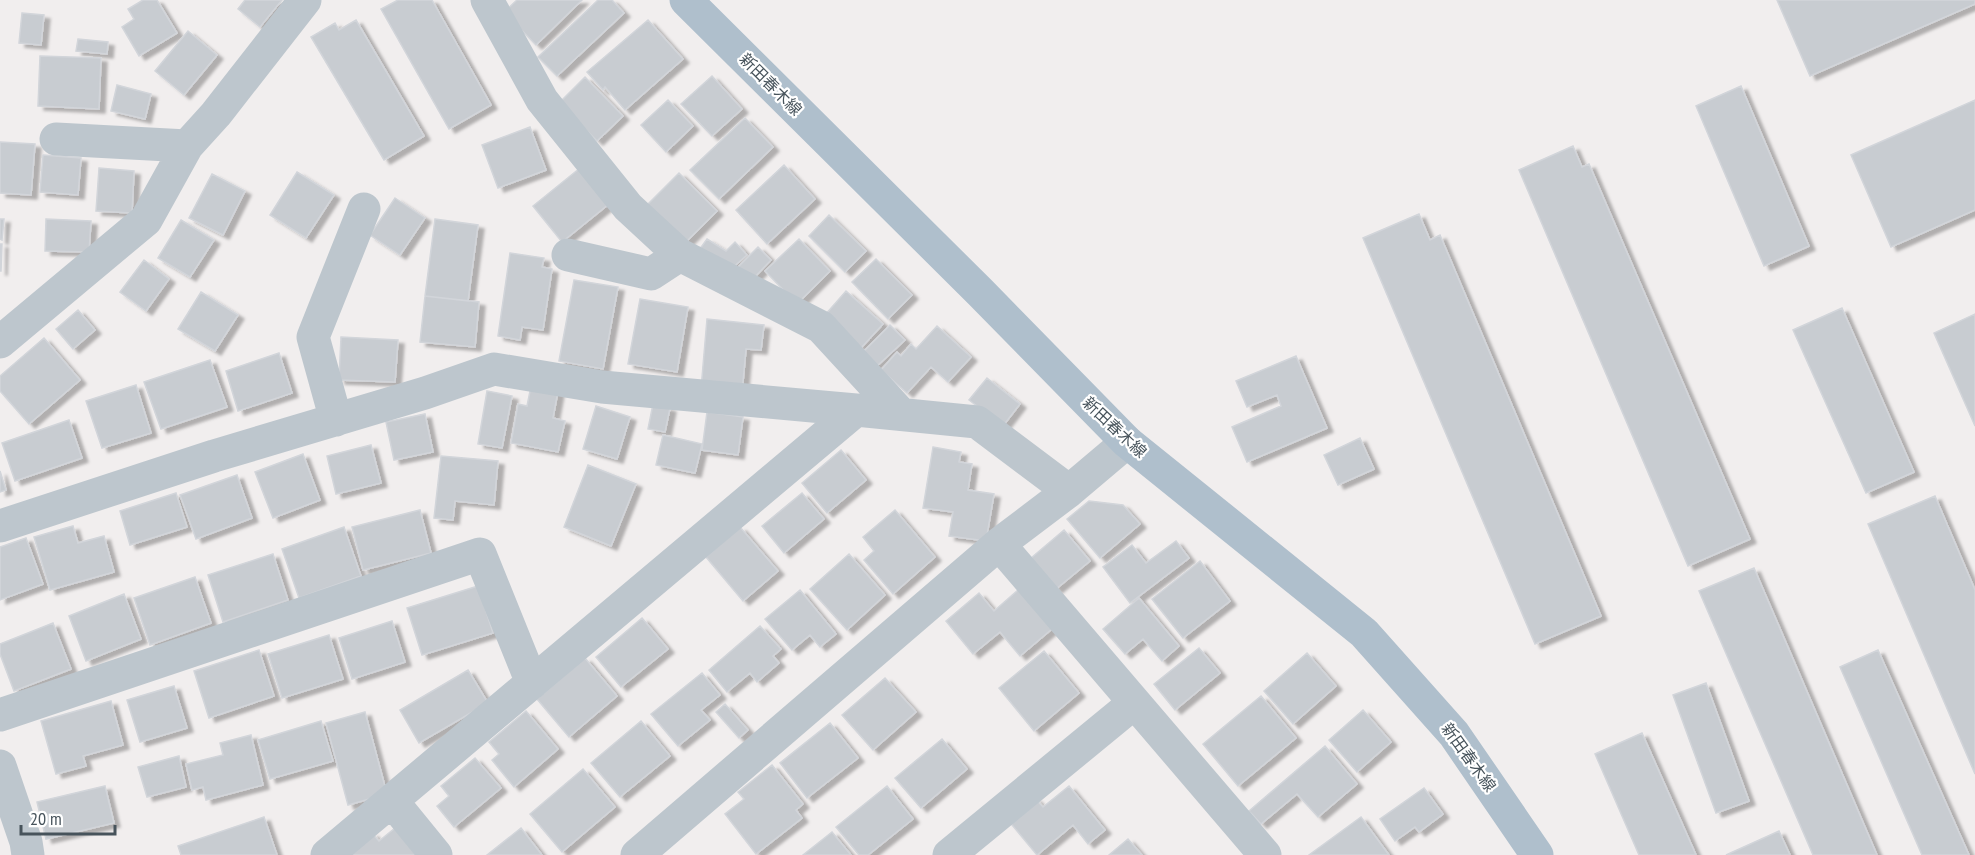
<svg xmlns="http://www.w3.org/2000/svg" width="1975" height="855" font-family="'PT Sans Narrow','Noto Sans JP',sans-serif">
  <style>
    .building { fill: #c8ccd1; stroke: #d2d5da; stroke-width: 1.5; filter: url(#shadow) }
    .lines { fill: none; stroke-linecap: round; stroke-linejoin: round }
    .minor { stroke: #bdc6cd; stroke-width: 33 }
    .major { stroke: #afbfcc; stroke-width: 33 }
    .labels { text-anchor: middle; stroke-width: 4.5; stroke-linejoin: round; paint-order: stroke }
    .street-label { font-size: 16px; fill: #47535b; stroke: #fff }
  </style>
  <defs>
    <filter id="shadow"><feDropShadow dx="6" dy="4" stdDeviation="1.5" flood-color="#0004"/></filter>
  </defs>
  <rect width="100%" height="100%" fill="#f1eeee"/>
  <path class="building" d="M143,0H157L177,33L139,56L122,27L134,19L128,9Z
    M245,0H282L260,27L238,9Z
    M398,0H432L491,105L449,129L381,9Z
    M517,0H582L536,45L504,12Z
    M598,0H612L624,13L557,76L538,57Z
    M1777,0H1975V4L1810,76Z
    M22,13L44,15L41,45L19,43Z
    M356,20L424,136L384,160L311,37L335,23L339,30Z
    M648,20L683,59L625,110L605,87L603,90L587,72Z
    M188,31L217,55L184,95L155,71Z
    M78,39L108,42L107,54L76,51Z
    M40,56L101,58L99,109L38,106Z
    M712,76L742,109L712,136L681,104Z
    M585,77L623,116L597,141L559,103Z
    M117,85L151,94L145,119L111,111Z
    M1741,86L1809,246L1764,266L1696,106Z
    M668,100L693,126L666,152L641,125Z
    M1975,100V210L1891,247L1851,155Z
    M745,118L773,147L719,199L690,170Z
    M530,127L546,170L498,188L482,145Z
    M0,142L35,144L31,195L0,193Z
    M1573,146L1582,167L1589,164L1750,539L1688,566L1519,170Z
    M43,155L81,158L78,195L40,192Z
    M784,165L815,199L767,244L736,210Z
    M99,168L134,171L132,213L96,211Z
    M580,168L609,204L562,242L533,206Z
    M297,172L334,195L306,238L270,215Z
    M679,173L717,211L681,247L643,209Z
    M212,174L245,191L223,235L189,218Z
    M395,198L425,218L400,255L370,235Z
    M1419,214L1430,240L1440,235L1601,616L1535,644L1363,238Z
    M829,215L866,251L845,272L809,236Z
    M0,219H4L2,240L0,239Z
    M46,219L91,221L89,252L45,251Z
    M435,219L478,225L468,301L425,296Z
    M181,220L214,240L190,277L158,258Z
    M707,239L726,251L735,242L747,255L730,270L699,250Z
    M799,239L830,271L797,304L765,271Z
    M0,244H2L1,271H0Z
    M758,247L771,260L750,282L737,268Z
    M510,253L544,258L542,267L552,269L543,330L522,327L520,340L498,336Z
    M876,259L912,295L888,319L852,282Z
    M144,260L169,279L146,311L120,292Z
    M574,280L618,287L603,369L559,361Z
    M846,291L883,324L861,348L825,315Z
    M201,292L238,315L215,351L178,329Z
    M425,296L479,302L475,347L420,342Z
    M640,299L688,307L677,372L628,364Z
    M1842,308L1914,472L1866,493L1793,330Z
    M78,310L95,330L73,349L56,329Z
    M1975,314V426L1934,333Z
    M707,319L764,325L761,350L746,349L742,393L701,389Z
    M890,325L905,340L876,367L862,353Z
    M937,326L971,357L948,382L931,367L907,393L881,370L897,352L901,356L911,344L916,349Z
    M341,337L398,340L395,382L339,380Z
    M44,338L80,380L29,424L0,391V376Z
    M279,353L292,393L238,411L226,371Z
    M1296,356L1327,428L1247,462L1232,427L1281,406L1277,395L1247,407L1236,381Z
    M210,360L227,407L161,429L144,382Z
    M987,378L1020,404L1003,426L969,400Z
    M136,385L151,433L102,448L86,401Z
    M531,386L558,391L553,418L565,421L558,452L511,443L518,404L527,406Z
    M487,391L512,396L502,448L478,444Z
    M653,404L670,408L665,432L648,429Z
    M596,406L630,417L617,459L583,449Z
    M707,412L743,417L738,455L702,450Z
    M425,414L433,452L394,460L386,422Z
    M69,420L82,458L15,481L2,443Z
    M663,435L702,444L695,473L656,465Z
    M1360,438L1374,469L1338,485L1324,455Z
    M371,445L381,483L336,494L327,456Z
    M933,447L961,452L959,462L972,464L968,490L994,494L986,541L949,536L953,512L923,508Z
    M841,450L866,480L827,513L802,483Z
    M303,454L320,500L273,518L255,472Z
    M441,456L498,461L494,505L455,501L453,520L434,518Z
    M588,465L636,484L611,546L564,527Z
    M0,471L6,490L0,492Z
    M237,475L252,518L196,539L180,495Z
    M176,493L187,527L130,545L120,511Z
    M802,493L824,519L784,553L762,526Z
    M1935,496L1975,590V774L1868,524Z
    M1089,501L1123,505L1140,524L1100,558L1067,519Z
    M420,510L431,553L363,570L352,527Z
    M895,510L935,557L893,594L864,560L874,551L863,537Z
    M73,526L78,543L104,536L114,572L50,590L34,537Z
    M344,527L361,576L299,598L282,549Z
    M740,527L778,571L743,601L706,557Z
    M1064,530L1090,561L1056,589L1031,558Z
    M26,538L43,584L0,600V547Z
    M1176,541L1189,558L1130,603L1103,567L1132,545L1146,563Z
    M273,554L288,600L223,622L208,575Z
    M849,554L885,595L847,630L810,589Z
    M1200,561L1230,601L1183,638L1152,599Z
    M1754,568L1877,855H1813L1699,591Z
    M195,577L211,623L150,645L134,598Z
    M478,586L493,633L422,655L407,608Z
    M1019,589L1052,629L1020,656L1000,632L973,654L946,621L979,593L994,611Z
    M800,590L836,634L820,647L810,635L792,650L765,619Z
    M124,594L141,639L86,661L69,616Z
    M1139,598L1179,646L1162,661L1143,639L1125,654L1103,629Z
    M642,618L668,649L621,687L596,657Z
    M392,621L405,662L352,679L339,638Z
    M53,623L71,669L14,691L0,654V644Z
    M760,626L781,649L773,656L779,663L757,682L750,673L727,692L709,670Z
    M329,635L343,679L282,698L268,654Z
    M1199,648L1220,673L1175,710L1154,684Z
    M259,650L274,696L209,718L194,671Z
    M1878,650L1969,855H1922L1840,667Z
    M1044,651L1079,693L1034,731L999,688Z
    M1307,653L1336,686L1293,724L1264,691Z
    M585,658L617,696L569,737L537,699Z
    M468,670L488,703L419,743L400,710Z
    M702,673L720,695L701,710L710,720L678,746L651,714Z
    M885,678L916,712L873,750L842,715Z
    M1706,683L1749,801L1716,813L1673,695Z
    M174,686L187,728L140,742L127,700Z
    M1261,696L1296,738L1238,786L1203,744Z
    M111,701L123,745L83,756L86,766L56,774L41,721Z
    M725,704L748,730L739,738L716,712Z
    M1363,710L1391,742L1357,772L1329,740Z
    M526,711L558,749L514,787L492,760L499,754L489,742Z
    M365,712L387,794L348,805L326,723Z
    M321,721L333,761L270,779L258,740Z
    M641,721L670,756L620,797L591,763Z
    M830,723L858,758L807,798L780,763Z
    M1642,733L1696,855H1639L1595,754Z
    M251,735L263,785L206,800L203,787L192,790L186,764L223,755L220,743Z
    M942,739L967,769L921,808L895,778Z
    M1325,746L1357,784L1318,817L1297,794L1261,824L1249,811Z
    M179,756L186,787L147,797L138,767Z
    M475,758L501,788L454,827L437,806L449,796L441,786Z
    M772,765L803,804L796,810L802,818L756,854L725,814L744,799L738,792Z
    M583,769L615,807L562,852L530,814Z
    M105,786L114,823L46,839L37,802Z
    M887,786L913,819L868,855H859L836,827Z
    M1069,786L1105,830L1088,844L1073,825L1037,855L1008,820L1035,798L1043,807Z
    M1424,788L1443,814L1419,832L1415,827L1395,841L1380,819Z
    M264,817L277,855H181L178,846Z
    M1361,817L1389,855H1309Z
    M395,828L416,855H344L372,833L379,841Z
    M521,828L542,855H487Z
    M1779,831L1790,855H1726Z
    M832,832L851,855H803Z
    M1128,839L1142,855H1109Z"/>
  <g class="lines">
    <path class="minor" d="M487,0L542,100L628,207L680,255L821,327L901,414
      M56,139L187,146
      M568,255L651,274L680,255
      M0,342L146,220L187,146L216,114L305,0
      M336,420L313,337L364,209
      M0,526L214,456L425,393L494,369L602,387L856,410
      M999,544L1265,855
      M0,715L480,554L532,683
      M0,766L26,842L28,855
      M392,801L436,855
      M327,855L856,410L977,422L1069,491
      M637,855L999,544L1069,491L1127,442
      M949,855L1134,703"/>
    <path class="major" d="M686,0L980,292L1127,442L1364,633L1454,734L1537,855"/>
  </g>
  <g class="labels">
    <g class="street-label">
      <text transform="translate(771 84) rotate(45)" y="6">新田春木線</text>
      <text transform="translate(1115 427) rotate(43)" y="6">新田春木線</text>
      <text transform="translate(1469 757) rotate(54)" y="6">新田春木線</text>
    </g>
  </g>
  <path d="M21 825v9h94v-9" fill="none" stroke="#47535b" stroke-width="3"/>
  <text x="30" y="825" font-size="18" fill="#47535b" stroke="#ffffff" stroke-width="4.5" paint-order="stroke">20 m</text>
</svg>
